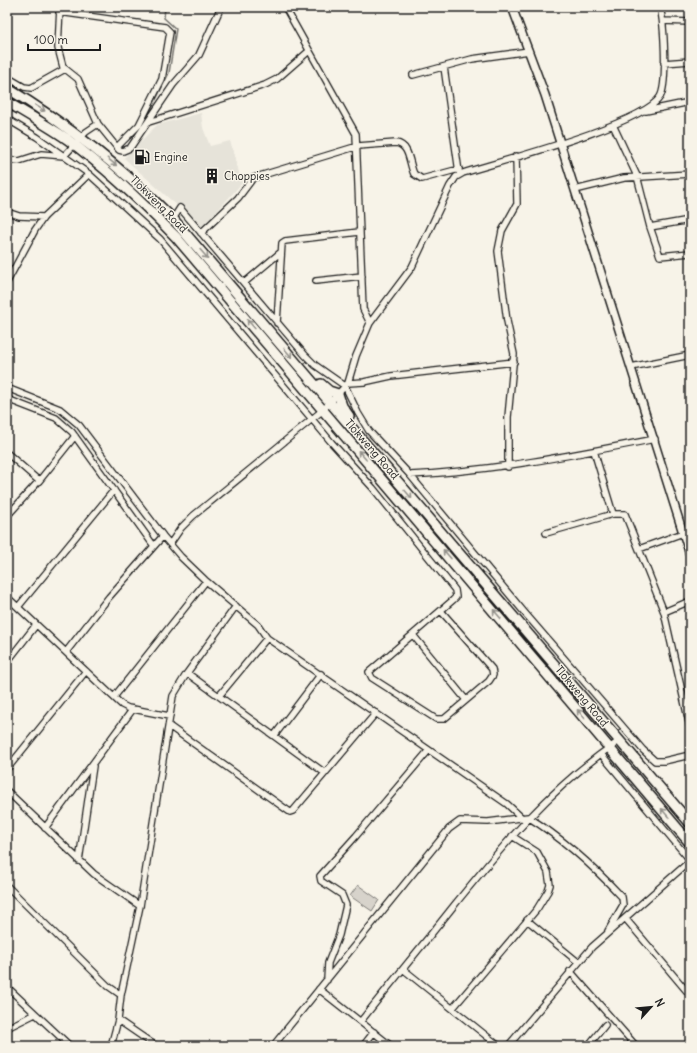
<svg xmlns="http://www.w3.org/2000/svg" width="697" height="1053" font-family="Delius,sans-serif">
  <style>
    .built { fill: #e6e3d9 }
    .green { fill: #d7d3cb; stroke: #7a7874 }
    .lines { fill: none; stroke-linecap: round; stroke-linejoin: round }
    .stream { stroke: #72716c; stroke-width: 1.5 }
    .minor-casing { stroke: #1c1c1c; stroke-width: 8 }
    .tertiary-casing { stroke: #1c1c1c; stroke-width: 10 }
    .primary-casing { stroke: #1c1c1c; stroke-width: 12 }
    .minor { stroke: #f7f3e8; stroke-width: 5.5 }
    .tertiary { stroke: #f7f3e8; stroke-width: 7 }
    .primary { stroke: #f7f3e8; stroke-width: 9 }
    .oneway { stroke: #94928c }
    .labels { text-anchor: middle; stroke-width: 3; stroke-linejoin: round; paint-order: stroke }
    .poi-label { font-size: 11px; fill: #1c1c1c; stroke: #f7f3e8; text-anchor: start }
    .street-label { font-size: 11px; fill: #1c1c1c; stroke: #f7f3e8 }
  </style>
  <rect width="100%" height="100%" fill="#f7f3e8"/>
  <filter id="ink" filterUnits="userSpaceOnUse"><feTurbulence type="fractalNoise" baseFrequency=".025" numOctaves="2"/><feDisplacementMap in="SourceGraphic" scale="8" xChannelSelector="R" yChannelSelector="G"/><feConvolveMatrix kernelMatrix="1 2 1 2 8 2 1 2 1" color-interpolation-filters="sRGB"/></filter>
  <g filter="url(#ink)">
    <path class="built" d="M201,113L203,128L210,146L230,141L242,183L202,228L124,158L157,125Z"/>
    <path class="green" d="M358,885L379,900L372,911L350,896Z"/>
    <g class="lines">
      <path class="stream" d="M144,124L169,73L176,29L164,18L165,7"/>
      <defs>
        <path id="minor" d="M60,7L58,48L63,67L78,79L98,124L119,150L123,151L130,148L173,85L199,55L221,7
          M285,7L356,134L363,309L370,323
          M59,12L165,27L170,32L162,79L139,125L117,147
          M663,21L690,22
          M664,63L690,61
          M444,67L459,172
          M413,75L472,59L529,51
          M7,77L24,87L31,88L65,69
          M646,111L690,102
          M7,119L37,137L89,174L160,239L332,443L373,488L455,590L456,597L453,600L369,672L372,678L436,719H444L489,681L493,675L492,669L441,611
          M149,122L265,85L277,79L309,51
          M613,125L637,176L650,227L690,220
          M7,160L19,161L41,154L64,156L86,132L98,124
          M575,190L624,178L690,174
          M7,212L19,216L44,217
          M173,219L180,208L305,355L315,365L345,386L358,413L369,431L410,475L524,612L643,750L655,761H664L690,755
          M650,227L660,256L690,253
          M201,233L238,198L253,178L358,146L396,143C410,145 409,164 414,174L422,179L459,169
          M316,281L362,276
          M7,282L35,230L44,217L89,174
          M244,283L281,252
          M277,323L282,243L285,241L359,232
          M631,367L690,355
          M348,383L364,382L391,376L514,362
          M7,388L60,409L79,425L163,536L181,557L205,580L258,625L267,638L507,804L522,818
          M7,399L56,418L72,432L154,546
          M594,451L613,514
          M7,453L39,481
          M508,467V417L514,354L507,321L498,251L502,231L517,204L516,156
          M410,475C493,471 573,455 655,439
          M7,516L39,481L75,436
          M546,533L613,514H625L664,612L690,601
          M170,544L181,528L193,516L323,410L348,383L356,356L370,323L412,267L450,186L456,177L463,173C498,162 644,124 660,97C668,84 664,23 660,7
          M639,549L683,533
          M7,597L122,705L128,708L169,716
          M18,607L114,490
          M664,612L690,727
          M413,635L466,700
          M66,652L109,597L163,536
          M7,662L36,625
          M187,673L325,773
          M219,696L267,638
          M114,697L206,581
          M169,726L290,812L293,811L376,713
          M274,736L321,674
          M601,754L690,860
          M7,769L86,671
          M7,791L94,874L140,906
          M45,828L133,709
          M79,861L93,766
          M7,886L108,986L121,995
          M625,918L690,995
          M527,920L578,962
          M403,969L499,1046
          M570,971L636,1046
          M327,980L328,963L339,935L346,905L342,895L321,881L320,876L356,836L429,750
          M7,987L70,1046
          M319,989L391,1046
          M453,1008L537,909L548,891L550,885L548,872L537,852L512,836
          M118,1020L156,1046
          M361,1021C391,983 422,946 452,908C502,846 553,785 619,741
          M7,1028L35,1014
          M111,1046L118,1020L121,995L140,906L173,696L187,673L236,606
          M273,1046L449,829L460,821L488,822L528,817C564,839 594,867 622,897L623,905L608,931
          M363,1046L374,1032
          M508,1046L592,947L690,861
          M588,1046L605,1025"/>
        <path id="tertiary" d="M512,7L545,95L690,555"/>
        <path id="primary" d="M7,88C70,126 121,167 173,219L690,823
          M7,102C27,114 48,126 67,139C106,168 142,202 176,237L690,843
          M321,384L329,391L338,394L342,406L349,416"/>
      </defs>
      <use href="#minor" class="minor-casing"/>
      <use href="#tertiary" class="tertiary-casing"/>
      <use href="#primary" class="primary-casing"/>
      <use href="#minor" class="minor"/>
      <use href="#tertiary" class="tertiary"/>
      <use href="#primary" class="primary"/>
    </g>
    <defs><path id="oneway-shaft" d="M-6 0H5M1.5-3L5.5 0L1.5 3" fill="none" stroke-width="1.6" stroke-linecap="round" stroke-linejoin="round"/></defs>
    <g class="oneway">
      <use href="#oneway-shaft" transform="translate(40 108) rotate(31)"/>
      <use href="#oneway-shaft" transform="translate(112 162) rotate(39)"/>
      <use href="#oneway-shaft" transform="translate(204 254) rotate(49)"/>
      <use href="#oneway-shaft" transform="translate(251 324) rotate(-130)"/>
      <use href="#oneway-shaft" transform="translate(288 353) rotate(50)"/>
      <use href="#oneway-shaft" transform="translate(362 455) rotate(-131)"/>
      <use href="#oneway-shaft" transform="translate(408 494) rotate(50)"/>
      <use href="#oneway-shaft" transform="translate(447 554) rotate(-131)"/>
      <use href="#oneway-shaft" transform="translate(497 614) rotate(-130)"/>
      <use href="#oneway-shaft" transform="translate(581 714) rotate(-130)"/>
      <use href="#oneway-shaft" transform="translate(665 813) rotate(-130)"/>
    </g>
  </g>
  <defs>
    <symbol id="fuel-bare" viewBox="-9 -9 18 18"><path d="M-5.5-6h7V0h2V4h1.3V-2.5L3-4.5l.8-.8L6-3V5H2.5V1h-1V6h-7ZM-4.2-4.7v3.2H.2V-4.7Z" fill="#1c1c1c" stroke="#f7f3e8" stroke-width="2.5" paint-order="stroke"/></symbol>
    <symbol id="building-bare" viewBox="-9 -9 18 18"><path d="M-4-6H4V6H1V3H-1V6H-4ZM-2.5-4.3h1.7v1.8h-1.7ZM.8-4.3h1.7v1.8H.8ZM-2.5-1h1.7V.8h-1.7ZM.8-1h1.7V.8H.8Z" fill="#1c1c1c" stroke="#f7f3e8" stroke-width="2.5" paint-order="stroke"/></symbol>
  </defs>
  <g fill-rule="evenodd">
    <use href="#fuel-bare" x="131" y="146" width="22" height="22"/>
    <use href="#building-bare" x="201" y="165" width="22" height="22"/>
  </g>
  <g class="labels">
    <g class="poi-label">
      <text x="154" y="161">Engine</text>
      <text x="224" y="180">Choppies</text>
    </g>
    <g class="street-label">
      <text transform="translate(159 204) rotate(45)" y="4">Tlokweng Road</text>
      <text transform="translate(372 449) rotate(49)" y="4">Tlokweng Road</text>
      <text transform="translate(582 696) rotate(50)" y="4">Tlokweng Road</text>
    </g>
  </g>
  <rect width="697" height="1053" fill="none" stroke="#f7f3e8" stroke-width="24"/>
  <rect x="12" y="12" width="673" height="1029" fill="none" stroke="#1c1c1c" stroke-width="1.5" filter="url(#ink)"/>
  <g transform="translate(651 1007) rotate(63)" stroke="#f7f3e8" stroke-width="3" paint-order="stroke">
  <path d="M0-3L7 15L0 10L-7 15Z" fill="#1c1c1c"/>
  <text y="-6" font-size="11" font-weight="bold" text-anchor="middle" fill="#1c1c1c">N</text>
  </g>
  <path d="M28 44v6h72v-6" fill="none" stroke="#1c1c1c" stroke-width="2"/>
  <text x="34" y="44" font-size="12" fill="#1c1c1c" stroke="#f7f3e8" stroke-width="3" paint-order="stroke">100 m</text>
</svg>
